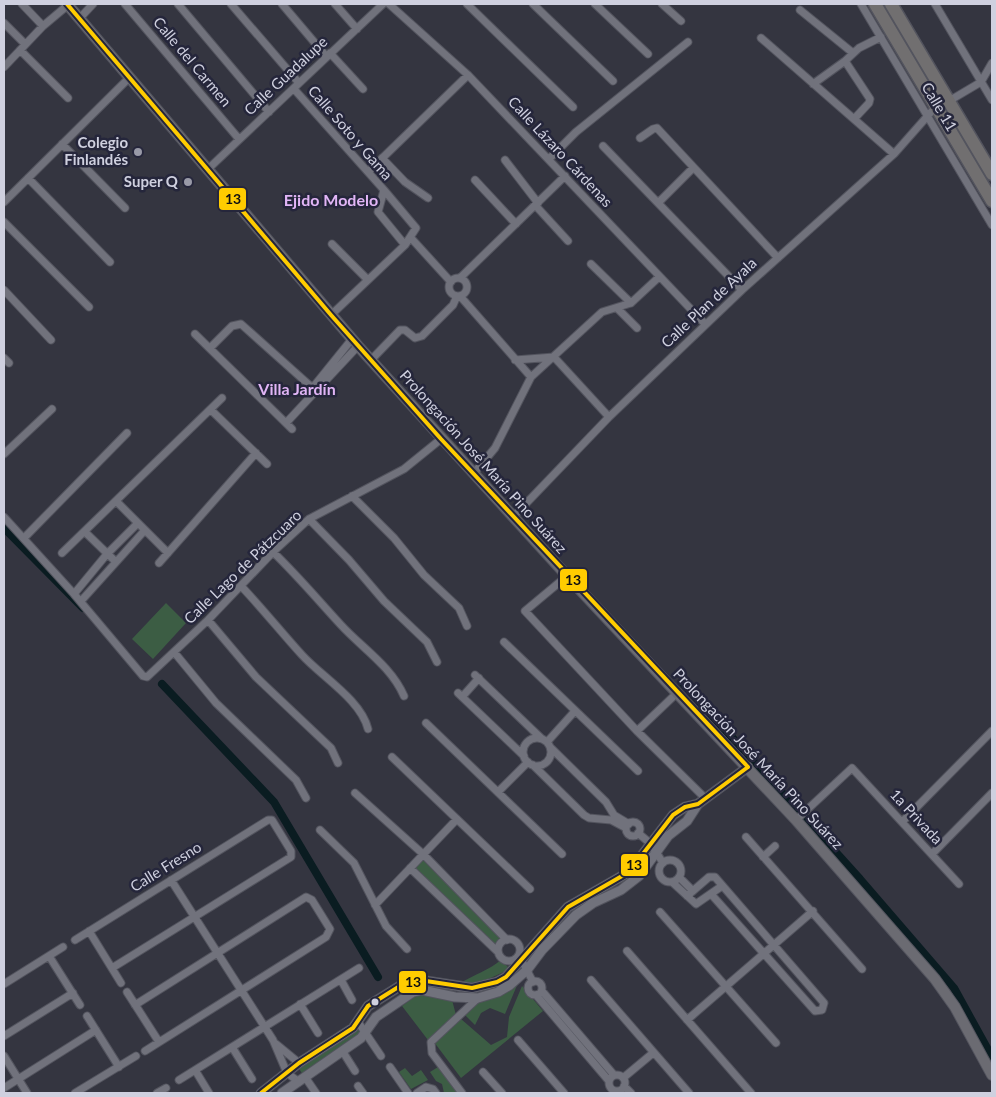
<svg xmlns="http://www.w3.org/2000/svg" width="996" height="1097" font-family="Lato,sans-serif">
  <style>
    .green { fill: #3c5d44 }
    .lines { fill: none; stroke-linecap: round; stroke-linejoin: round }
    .canal { stroke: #0a1c21; stroke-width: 8 }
    .minor-casing { stroke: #53545e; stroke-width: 9 }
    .tertiary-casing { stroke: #53545e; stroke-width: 11 }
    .secondary-casing { stroke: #53545e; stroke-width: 12 }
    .motorway-casing { stroke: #53545e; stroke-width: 15 }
    .minor { stroke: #71727c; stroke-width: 7 }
    .tertiary { stroke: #71727c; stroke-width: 9 }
    .secondary { stroke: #6b6b72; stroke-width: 10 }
    .motorway { stroke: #716f70; stroke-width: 12 }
    .bus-1-casing { stroke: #25263b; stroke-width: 8 }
    .bus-1 { stroke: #fc0; stroke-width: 4 }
    .poi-dot { fill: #999aa7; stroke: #25263b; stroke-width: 2 }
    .bus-dot { fill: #cfd0df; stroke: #25263b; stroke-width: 2 }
    .labels { text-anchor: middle; stroke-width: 5; stroke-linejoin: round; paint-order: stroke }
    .street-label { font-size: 15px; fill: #cfd0df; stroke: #25263b }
    .poi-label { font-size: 15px; font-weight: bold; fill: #cfd0df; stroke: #25263b; text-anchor: end }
    .neighbourhood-label { font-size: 16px; font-weight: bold; fill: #e1b5f6; stroke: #25263b }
    .line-badge { stroke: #25263b; stroke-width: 2 }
    .pale-badge-label { font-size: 14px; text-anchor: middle; font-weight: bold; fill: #111 }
  </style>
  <rect width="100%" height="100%" fill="#343540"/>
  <path class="green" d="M166,603L186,623L153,659L132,639Z
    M424,858L504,938L497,948L415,869Z
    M501,960L510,969L480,983H460C474,975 489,970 501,960Z
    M518,983L505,1014L490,1008L481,1013L475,1025L465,1015L480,1000Z
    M522,986L543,1011L461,1078L434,1042L461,1019L491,1045L507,1037L509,1017Z
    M420,993L452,1000L456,1015L428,1040L402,1006Z
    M357,1026L363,1034L303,1075L298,1067Z
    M438,1067L460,1093H444L442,1084L436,1081L430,1072Z
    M405,1068L412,1076L421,1070L428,1080L411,1089L399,1072Z"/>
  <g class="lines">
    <path class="canal" d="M4,528L83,608
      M682,682L860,879L954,988L992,1057
      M162,684L274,802L378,977"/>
    <defs>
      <path id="minor" d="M22,4L43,26
        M125,4L239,139
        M178,4L269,112
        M231,4L299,83
        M282,4L326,56
        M335,4L357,29
        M389,4L468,75L705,324
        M467,4L573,107
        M533,4L613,81
        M595,4L648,54
        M662,4L681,21
        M861,4L992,225
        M935,4L992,100
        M800,10L853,53
        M79,19L93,4
        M4,23L25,44
        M761,38L894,154
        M20,50L68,98
        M330,53L363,89
        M4,67L43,26L68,5
        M813,84L845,61
        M294,89L384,190L378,212L405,245
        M954,98L981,82L992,63
        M854,119L869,103L870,99L845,61L859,48L881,37
        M640,138L653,129L657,128L778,258
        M62,144L125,208
        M603,146L742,290
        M382,158L405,182L428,198
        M549,159L576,132L688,42
        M505,160L538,203
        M207,170L383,4
        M369,171L468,75
        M28,178L110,262
        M475,180L516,224
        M4,202L128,79
        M659,202L693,168
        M535,205L568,241
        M4,222L89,307
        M411,238L451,282
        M332,244L367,279
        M591,264L631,303
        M449 287a9 9 0 1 1 18 0a9 9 0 1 1-18 0Z
        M460,278L565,176
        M4,290L51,340
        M460,296L531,377
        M618,309L637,328
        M331,315L405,245L416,228L384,190
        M195,334L292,429
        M210,348L232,326L241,324L316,391
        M4,358L9,363
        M371,360L400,330H405L415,338L422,336L453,305L457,296
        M515,360L554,357L609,417
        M310,391L352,339
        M211,410L267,464
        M286,423L358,346
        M4,454L52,409
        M474,473L495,448L531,377L602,312L631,303L659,277
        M352,496L394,538L424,575L459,608L467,626
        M116,501L168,553
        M514,516L609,417L742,290L894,154L932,111
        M4,517L74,594L143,676L147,677L208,620L273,552L309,519L404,469L441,439
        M309,519L349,560L384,601L427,642L437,662
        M85,532L115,561
        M24,538L127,433
        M273,552C297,575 318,600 341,625C362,648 391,666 404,696
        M62,553L222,398
        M159,563L256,453
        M567,576L525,611L637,731L705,798
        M241,586C262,608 281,632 302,655C322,677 361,700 368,729
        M74,594L107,554L138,523
        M81,601L145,530
        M208,620L256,677L331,748L338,763
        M504,642L638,771
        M174,652L216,703L296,780L306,798
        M475,675L542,739
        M458,693L524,756
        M462,697L479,678
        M426,723L562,854
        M637,731L677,693
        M523 752a14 14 0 1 1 28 0a14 14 0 1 1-28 0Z
        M547,742L575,711
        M550,747L606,802L614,815L629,824
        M392,757L530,889
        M533,765L584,815L589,818L611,820L626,828
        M498,792L528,762
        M355,793L423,854L507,940
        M796,820L852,768L959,884
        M902,822L992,731
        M626 829a7 7 0 1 1 14 0a7 7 0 1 1-14 0Z
        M320,830L354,863L386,926L407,949
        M638,833L651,844L663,863
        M746,837L862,969
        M932,854L992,793
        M763,857L775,846
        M659 871a11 11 0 1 1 22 0a11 11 0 1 1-22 0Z
        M410,868L498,952
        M679,877L693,891
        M171,880L273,1040L287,1073L299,1082
        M672,882L696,904L722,886
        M687,896L709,877H715L824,1003L822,1010L815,1011L711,894
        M375,905L457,819
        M660,912L776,1043
        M89,931L121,983
        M498 950a11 11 0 1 1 22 0a11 11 0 1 1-22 0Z
        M75,940L268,820H272L291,851V857L112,968
        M627,951L751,1093
        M519,955L533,982
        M49,956L80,1005
        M341,980L352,1000
        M591,980L689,1093
        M528 988a7 7 0 1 1 14 0a7 7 0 1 1-14 0Z
        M4,984L63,947
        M542,991L614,1075
        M127,992L159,1042
        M536,995L609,1081
        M300,1004L318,1033
        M135,1005L306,897L312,900L330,929L326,937L145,1051
        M87,1016L119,1067
        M687,1020L813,911
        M358,1022L381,1056
        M4,1036L73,993
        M518,1040L564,1093
        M276,1044L299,1063
        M232,1047L252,1079
        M343,1052L355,1071
        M4,1056L27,1093
        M390,1067L408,1093
        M195,1070L209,1093
        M483,1072L502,1093
        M609 1083a8 8 0 1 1 16 0a8 8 0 1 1-16 0Z
        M305,1077L316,1093
        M623,1078L653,1053
        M179,1080L359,968
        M358,1086L363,1093
        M624,1086L631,1093
        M4,1088L96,1030
        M75,1093L136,1056
        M157,1093L166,1088
        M417,1093L426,1087L433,1089L436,1093
        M462,1093L432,1053L431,1042L478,998"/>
      <path id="tertiary" d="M261,1093L299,1063L353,1028L368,1006L400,986L416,981H426L472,988L497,982L506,977L568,907L629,872L673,815L685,807L698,804L748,767
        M282,1093L361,1038L376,1017L413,992L422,990L455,997L478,998L498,992L510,985L527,970L542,950L576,915L593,903L621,890L639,876L668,836L687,821L698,804"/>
      <path id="secondary" d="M67,4L358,346L567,576L796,820L935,979L955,1007L992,1075"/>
      <path id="motorway" d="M875,4L992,201
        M891,4L992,174"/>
    </defs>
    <use href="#minor" class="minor-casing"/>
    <use href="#tertiary" class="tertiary-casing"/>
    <use href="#secondary" class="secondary-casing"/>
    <use href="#motorway" class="motorway-casing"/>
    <use href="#minor" class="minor"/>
    <use href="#tertiary" class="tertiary"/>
    <use href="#secondary" class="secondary"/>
    <use href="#motorway" class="motorway"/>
    <defs>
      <path id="bus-1" d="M67,4L331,315L441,439L748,767
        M261,1093L299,1063L353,1028L368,1006L400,986L416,981H426L472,988L497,982L506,977L568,907L629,872L673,815L685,807L698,804L748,767"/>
    </defs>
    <use href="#bus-1" class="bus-1-casing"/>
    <use href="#bus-1" class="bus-1"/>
  </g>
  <g class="poi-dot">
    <circle cx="138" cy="152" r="5"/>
    <circle cx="188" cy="182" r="5"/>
  </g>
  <circle class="bus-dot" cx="375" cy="1002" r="4.5"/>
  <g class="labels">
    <g class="street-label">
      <text transform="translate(192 62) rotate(50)" y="5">Calle del Carmen</text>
      <text transform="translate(286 76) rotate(-43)" y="5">Calle Guadalupe</text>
      <text transform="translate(939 107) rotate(59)" y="5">Calle 11</text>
      <text transform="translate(350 133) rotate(49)" y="5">Calle Soto y Gama</text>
      <text transform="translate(560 152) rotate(47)" y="5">Calle Lázaro Cárdenas</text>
      <text transform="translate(709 303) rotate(-43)" y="5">Calle Plan de Ayala</text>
      <text transform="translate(483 462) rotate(48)" y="5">Prolongación José María Pino Suárez</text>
      <text transform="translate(243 567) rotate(-44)" y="5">Calle Lago de Pátzcuaro</text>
      <text transform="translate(758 759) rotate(47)" y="5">Prolongación José María Pino Suárez</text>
      <text transform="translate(916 817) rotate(47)" y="5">1a Privada</text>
      <text transform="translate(166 867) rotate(-32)" y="5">Calle Fresno</text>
    </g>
    <g class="poi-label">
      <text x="128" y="148">Colegio<tspan x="128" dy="17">Finlandés</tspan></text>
      <text x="178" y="187">Super Q</text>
    </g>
    <g class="neighbourhood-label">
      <text x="331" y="206">Ejido Modelo</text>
      <text x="297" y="395">Villa Jardín</text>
    </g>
  </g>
  <g class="line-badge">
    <rect x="218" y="187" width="29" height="24" rx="5" fill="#fc0"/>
    <rect x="559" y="568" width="29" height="24" rx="5" fill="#fc0"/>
    <rect x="620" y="853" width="29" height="24" rx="5" fill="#fc0"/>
    <rect x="398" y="970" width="29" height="24" rx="5" fill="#fc0"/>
  </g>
  <g class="pale-badge-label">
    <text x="233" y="204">13</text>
    <text x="573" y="585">13</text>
    <text x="634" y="870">13</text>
    <text x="413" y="987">13</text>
  </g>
  <rect width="996" height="1097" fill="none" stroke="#cfd0df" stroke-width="10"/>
</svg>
